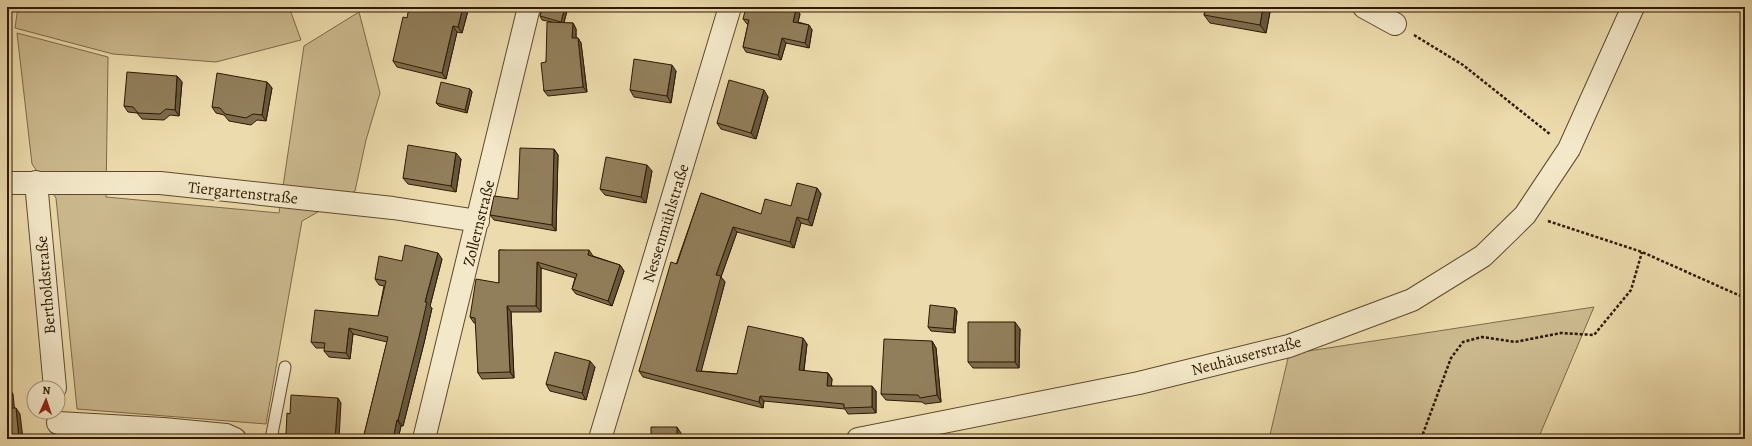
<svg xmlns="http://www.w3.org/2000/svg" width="1752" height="446" font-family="Alegreya,serif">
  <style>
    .green { fill: #ccba8f; stroke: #7e6a48 }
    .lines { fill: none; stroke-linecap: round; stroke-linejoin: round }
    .lane-casing { stroke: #5e4a2c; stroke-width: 13 }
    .street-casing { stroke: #5e4a2c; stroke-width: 24 }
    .path { stroke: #2f1901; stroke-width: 2.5; stroke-dasharray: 3 2; stroke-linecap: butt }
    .lane { stroke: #f3e8c9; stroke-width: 11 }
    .street { stroke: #f3e8c9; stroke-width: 22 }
    .wall { fill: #7d6c4d; stroke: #2f1901 }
    .shaded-wall { fill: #66583f; stroke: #2f1901 }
    .building { fill: #917e5a; stroke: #2f1901 }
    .labels { text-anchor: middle; stroke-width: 4; stroke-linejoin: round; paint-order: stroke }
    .street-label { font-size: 16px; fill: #2f1901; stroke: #f3e8c9 }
  </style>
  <rect width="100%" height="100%" fill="#ecdbac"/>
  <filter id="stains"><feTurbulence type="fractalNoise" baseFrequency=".005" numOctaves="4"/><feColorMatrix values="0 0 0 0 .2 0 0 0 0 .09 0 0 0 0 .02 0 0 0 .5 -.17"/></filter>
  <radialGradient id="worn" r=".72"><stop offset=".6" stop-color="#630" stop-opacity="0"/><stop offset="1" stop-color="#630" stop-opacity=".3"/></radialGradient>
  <path class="green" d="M18,7H289L301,40L216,62L113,54L15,28Z
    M359,12L380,93L366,140L355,191L302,221L266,424L77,409L56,198L32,164L17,33L108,57L106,197L279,213L304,46Z
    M1594,307L1538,439H1269L1289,354Z"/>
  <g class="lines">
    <defs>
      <path id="lane" d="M271,439L285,367"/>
      <path id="street" d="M1364,7L1395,24
        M36,182L55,388
        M7,183H160L393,208L478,221
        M58,423L163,429L226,435L235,439
        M424,439L529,7
        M600,439L730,7
        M858,439L1139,383L1289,346L1412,300L1483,256L1525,215L1569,149L1633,7"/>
    </defs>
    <use href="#lane" class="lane-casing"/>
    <use href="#street" class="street-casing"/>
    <path class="path" d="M1414,35L1463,65L1551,135
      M1548,221L1642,252L1745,298
      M1421,439L1451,358L1463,342L1482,337L1515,342L1561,333L1594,335L1631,290L1642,252"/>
    <use href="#lane" class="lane"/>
    <use href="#street" class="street"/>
  </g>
  <path class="wall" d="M469,7L462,33L457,32L446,79L397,67L393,61L407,18Z
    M543,7H568L564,23H573L576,29V38H578L581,43L587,92L548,96L544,91L546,62L552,22L542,20L540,16Z
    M1206,7H1271L1266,33L1210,23L1204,15Z
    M796,9L800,14L798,22L809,25L812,30L809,48L786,43L781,60L746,52L743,47L748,24H747L743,19Z
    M676,71L671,103L634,97L630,90Z
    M177,76L182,82L179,116L170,115L164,120L142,119L137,113L128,112L124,106Z
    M267,82L272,88L266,121L257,120L251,125L229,121L224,115L216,113L212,107Z
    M7,86L10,127H7Z
    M470,89L472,92L467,113L439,106L436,103Z
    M768,97L756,139L721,129L717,123Z
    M554,149L558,155L556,231L494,220L490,215L518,199Z
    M461,159L456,192L408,184L403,178Z
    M652,171L646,203L605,195L600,189Z
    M817,188L821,194L812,226L801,223L794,248L737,232L721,277L725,282L701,371L737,374L807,344L804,371L828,373L832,379L831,386L876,391V413L848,414L845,409L764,401L763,408L643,377L639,371L701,193L761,214L791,206Z
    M7,202L11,208L10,246H7Z
    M499,250L593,256L620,265L624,271L612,306L576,294L572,289L575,278L541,268V312H511L514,378L482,379L478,373L476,323H474L470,317L499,283Z
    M442,259L430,306L432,308L424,343L403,426H401L398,439H363L387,342L353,334L350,359L329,357L324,351L325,348H316L311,342L378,316L384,286L379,285L375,279L402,261Z
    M957,311L955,333L931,331L928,327Z
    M1020,329L1019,368H973L968,362Z
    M932,341L936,348L941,402L925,404L922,402L886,400L881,394Z
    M595,367L586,400L550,391L546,384Z"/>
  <path class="shaded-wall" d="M463,7H469L462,33L458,27Z
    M565,7H568L563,25L561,22Z
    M1263,7H1271L1266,33L1260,25Z
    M796,9L800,14L797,26L793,22Z
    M573,23L576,29V43L572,38Z
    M809,25L812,30L809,48L805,43Z
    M453,26L457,32L446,79L442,73Z
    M578,38L581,43L587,92L583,87Z
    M782,38L786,43L781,60L778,55Z
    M672,65L676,71L671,103L667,96Z
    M177,76L182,82L179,116L175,110Z
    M267,82L272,88L266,121L262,115Z
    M7,86L10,127L7,122Z
    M470,89L472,92L467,113L465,110Z
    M764,90L768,97L756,139L751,133Z
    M554,149L558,155L556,231L552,225Z
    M456,153L461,159L456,192L451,186Z
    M647,165L652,171L646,203L641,197Z
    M817,188L821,194L812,226L808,220Z
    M7,202L11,208L10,246L7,241Z
    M797,217L801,223L794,248L790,242Z
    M733,227L737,232L721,277L725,282L700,376L696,371L716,275Z
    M589,250L593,256L592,261L588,255Z
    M438,253L442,259L430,306L432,308L424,343L403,426L398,420L425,302Z
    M537,262L541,268V312L536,306Z
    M620,265L624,271L612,306L608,301Z
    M507,306L511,312L514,378L510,372Z
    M955,308L957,311L955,333L953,329Z
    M1015,322L1020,329L1019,368L1015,362Z
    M349,328L353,334L350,359L346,353Z
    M7,334L9,358L7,355Z
    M803,338L807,344L803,376L799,370Z
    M932,341L936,348L941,402L937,395Z
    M590,361L595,367L586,400L582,393Z
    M828,373L832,379L831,392L827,386Z
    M872,386L876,391V413L872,407Z
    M9,388L13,394L15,414L11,408Z
    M760,396L764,401L763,408L759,402Z
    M338,398L341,403L339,439H335Z
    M16,408L20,414L23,439H19Z
    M397,420L401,426L398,439H393Z
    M677,427L681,433V439H677Z"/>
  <path class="building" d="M409,7H463L458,27L453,26L442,73L393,61L403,17L407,18Z
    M543,7H565L561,22L540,16Z
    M746,7H788L796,9L793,22L809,25L805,43L782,38L778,55L743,47L749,20L743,19Z
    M1206,7H1263L1260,25L1204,15Z
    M547,22L573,23L572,38H578L583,87L544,91L541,63L546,62Z
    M634,59L672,65L667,96L630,90Z
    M127,72L177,76L175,110L166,109L160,114L138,113L133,107L124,106Z
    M217,73L267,82L262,115L253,114L246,118L225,114L220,108L212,107Z
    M729,80L764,90L751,133L717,123Z
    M441,82L470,89L465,110L436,103Z
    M408,145L456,153L451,186L403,178Z
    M520,148L554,149L552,225L490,215L494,196L518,199Z
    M606,157L647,165L641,197L600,189Z
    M797,183L817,188L808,220L797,217L790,242L733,227L716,275L721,276L696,371L737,374L748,326L803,338L799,370L828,373L827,386H872V407L844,408V404L760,396L759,402L639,371L671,262L677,264L701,193L761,214L765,199L791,206Z
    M405,245L438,253L425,302H427L419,337L398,420H397L393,439H363L388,337L349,328L346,353L324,351L325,343L311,342L315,310L378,316L386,281L375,279L379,256L402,261Z
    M499,250H589L588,255L620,265L608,301L572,289L577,274L537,262L536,306H507L510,372L478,373L475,318L470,317L476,279L499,283Z
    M930,305L955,308L953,329L928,327Z
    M968,322H1015V362H968Z
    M884,339L932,341L937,395L920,398L918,395L881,394Z
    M555,352L590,361L582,393L546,384Z
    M7,388H9L11,408H16L19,439H7Z
    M291,395L338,398L335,439H279V434H286L287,413L290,414Z
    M651,427H677V439H651Z"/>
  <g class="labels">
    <g class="street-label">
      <text transform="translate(243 192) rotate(6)" y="6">Tiergartenstraße</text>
      <text transform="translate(478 223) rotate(-76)" y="6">Zollernstraße</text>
      <text transform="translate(665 223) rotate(-73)" y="6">Nessenmühlstraße</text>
      <text transform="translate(45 285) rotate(-95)" y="6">Bertholdstraße</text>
      <text transform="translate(1246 355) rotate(-15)" y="6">Neuhäuserstraße</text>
    </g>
  </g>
  <rect width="1752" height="446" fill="none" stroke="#ecdbac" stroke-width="24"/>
  <rect x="8" y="8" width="1736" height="430" fill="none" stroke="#2f1901" stroke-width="2"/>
  <rect x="12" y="12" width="1728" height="422" fill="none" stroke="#2f1901"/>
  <g transform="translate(46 400) rotate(3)"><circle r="19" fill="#f3e8c9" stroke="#a59579"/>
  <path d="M0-3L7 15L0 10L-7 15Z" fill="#8f2418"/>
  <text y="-6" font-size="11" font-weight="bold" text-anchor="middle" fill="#2f1901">N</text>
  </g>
  <rect width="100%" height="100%" filter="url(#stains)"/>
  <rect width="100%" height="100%" fill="url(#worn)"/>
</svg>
